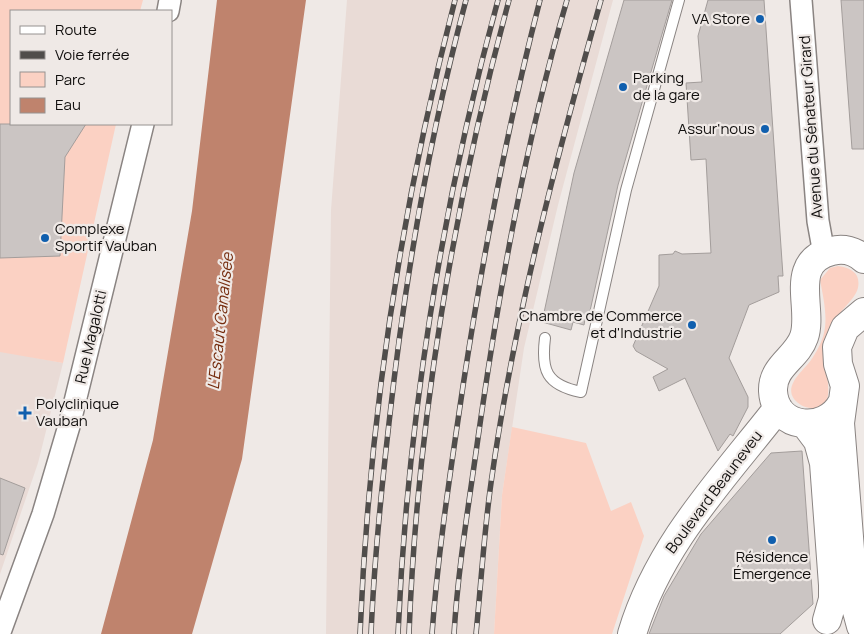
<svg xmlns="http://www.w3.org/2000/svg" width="864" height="634" font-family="Manrope,sans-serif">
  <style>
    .built { fill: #e9dbd6 }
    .green { fill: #fbd1c3 }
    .water { fill: #bf836d }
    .building { fill: #cbc5c3; stroke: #a39d9b }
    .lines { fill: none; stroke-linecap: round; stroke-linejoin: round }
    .lane-casing { stroke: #8a8482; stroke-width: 12 }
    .street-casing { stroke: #8a8482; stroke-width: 24 }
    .secondary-casing { stroke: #8a8482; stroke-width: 30 }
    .lane { stroke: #fff; stroke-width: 10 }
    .street { stroke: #fff; stroke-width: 21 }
    .secondary { stroke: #fff; stroke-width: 28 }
    .rail-casing { stroke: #504d4b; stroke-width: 5.5 }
    .rail { stroke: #efe9e6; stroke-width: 4; stroke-dasharray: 11; stroke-linecap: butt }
    .poi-dot { fill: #105fae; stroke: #efe9e6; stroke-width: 2 }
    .labels { text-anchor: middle; stroke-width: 4.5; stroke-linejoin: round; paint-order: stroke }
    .poi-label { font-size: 15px; fill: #110f0e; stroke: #efe9e6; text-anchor: end }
    .street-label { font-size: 15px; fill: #110f0e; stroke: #efe9e6 }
    .water-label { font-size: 16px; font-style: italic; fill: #752c0e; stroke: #efe9e6 }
  </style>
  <rect width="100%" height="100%" fill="#efe9e6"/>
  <path class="built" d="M347,0H613L558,205L524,348L502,495L494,634H326L331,210Z
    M0,351L63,363L38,463L0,574Z"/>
  <path class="green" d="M0,0H143L140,11H11V124H116L63,363L0,352Z
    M838,266C845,267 853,269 857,276C864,294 844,304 838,317C835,324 834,333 832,340C830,348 826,357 826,366C826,379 837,409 811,408C805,408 798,404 794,399C784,385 803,371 811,360C816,353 822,342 824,333C828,316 823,296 820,280L830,268Z
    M512,427L586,443L611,511L631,502L644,536L612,634H494L502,495Z"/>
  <path class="water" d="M217,0H306L242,459L192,634H101L153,440L192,211Z"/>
  <path class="building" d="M624,0H672L618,185L588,320L585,319L584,325L573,322L571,330L542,322L574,173Z
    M708,0H764L783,276H778L779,292L749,305L729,358L748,397V407L733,436L730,434L718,451L685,378L659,391L653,377L668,369L636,351L633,346L659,286V255L673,254L675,251L682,254L711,253L706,159L691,160L686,83L702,82L698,36Z
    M841,0H864V149H852Z
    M0,124H86L65,157L60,256L0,258Z
    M802,451L813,604L780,634H649L664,596L701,534L771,453Z
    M0,478L25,488L3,555L0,554Z"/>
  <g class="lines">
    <defs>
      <path id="lane" d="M545,338C541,370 546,385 581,392L626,190L679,0"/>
      <path id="street" d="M801,0L818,221L824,254
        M168,11L170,0
        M0,632L43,514L69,426L143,124"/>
      <path id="secondary" d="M842,403C826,434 775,430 773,391C772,366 797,358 804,337C814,309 787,262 832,251C843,248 855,251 864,259
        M806,425L818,441L824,463L833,585V599L827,620
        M861,626L854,600L840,423L845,386L838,364L837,347L845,328L864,312
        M632,634C659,544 722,480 778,408"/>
    </defs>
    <use href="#lane" class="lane-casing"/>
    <use href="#street" class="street-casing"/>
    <use href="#secondary" class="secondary-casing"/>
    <use href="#lane" class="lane"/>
    <use href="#street" class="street"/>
    <use href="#secondary" class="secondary"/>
    <defs>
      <path id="rail" d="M360,634C369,420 401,207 455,0
        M371,634C374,563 381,493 389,423C405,278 428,141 466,0
        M398,634C407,424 442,203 498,0
        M409,634C417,424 454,202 509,0
        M432,634C438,551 451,468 463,386C483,256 507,127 540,0
        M454,634C458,568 469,503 478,438C499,290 525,144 567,0
        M476,634C481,584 484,533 491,483C514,319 556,159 601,0"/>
    </defs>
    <use href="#rail" class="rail-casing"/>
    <use href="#rail" class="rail"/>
  </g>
  <g class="poi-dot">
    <circle cx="760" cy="19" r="5"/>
    <circle cx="623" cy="87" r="5"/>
    <circle cx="765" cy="129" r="5"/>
    <circle cx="45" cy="238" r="5"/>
    <circle cx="692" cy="325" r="5"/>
    <path d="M22.5 405.5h5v5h5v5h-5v5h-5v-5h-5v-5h5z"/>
    <circle cx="772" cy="540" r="5"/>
  </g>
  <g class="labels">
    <g class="poi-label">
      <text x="750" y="24">VA Store</text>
      <text x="633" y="83" text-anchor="start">Parking<tspan x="633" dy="17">de la gare</tspan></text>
      <text x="755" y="134">Assur'nous</text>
      <text x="55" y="234" text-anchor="start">Complexe<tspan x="55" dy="17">Sportif Vauban</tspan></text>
      <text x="682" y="321">Chambre de Commerce<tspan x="682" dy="17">et d'Industrie</tspan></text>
      <text x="36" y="409" text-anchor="start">Polyclinique<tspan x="36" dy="17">Vauban</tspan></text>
      <text x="772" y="562" text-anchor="middle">Résidence<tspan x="772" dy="17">Émergence</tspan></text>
    </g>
    <g class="street-label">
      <text transform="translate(811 127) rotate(-94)" y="5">Avenue du Sénateur Girard</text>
      <text transform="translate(91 337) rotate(-77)" y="5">Rue Magalotti</text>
      <text transform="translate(714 492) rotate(-53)" y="5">Boulevard Beauneveu</text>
    </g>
    <g class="water-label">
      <text transform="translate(220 321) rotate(-84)" y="6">L'Escaut Canalisée</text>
    </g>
  </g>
  <rect x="10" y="10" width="162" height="115" fill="#efe9e6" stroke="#969290"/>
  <rect x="20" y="26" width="25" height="8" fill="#ffffff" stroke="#969290"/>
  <text x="55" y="35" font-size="15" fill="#110f0e">Route</text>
  <rect x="20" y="51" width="25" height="8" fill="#504d4b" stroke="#969290"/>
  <text x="55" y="60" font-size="15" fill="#110f0e">Voie ferrée</text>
  <rect x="20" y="72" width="25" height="15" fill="#fbd1c3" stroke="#969290"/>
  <text x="55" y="85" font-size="15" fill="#110f0e">Parc</text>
  <rect x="20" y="98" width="25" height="15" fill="#bf836d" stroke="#969290"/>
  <text x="55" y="110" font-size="15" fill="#110f0e">Eau</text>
</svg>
